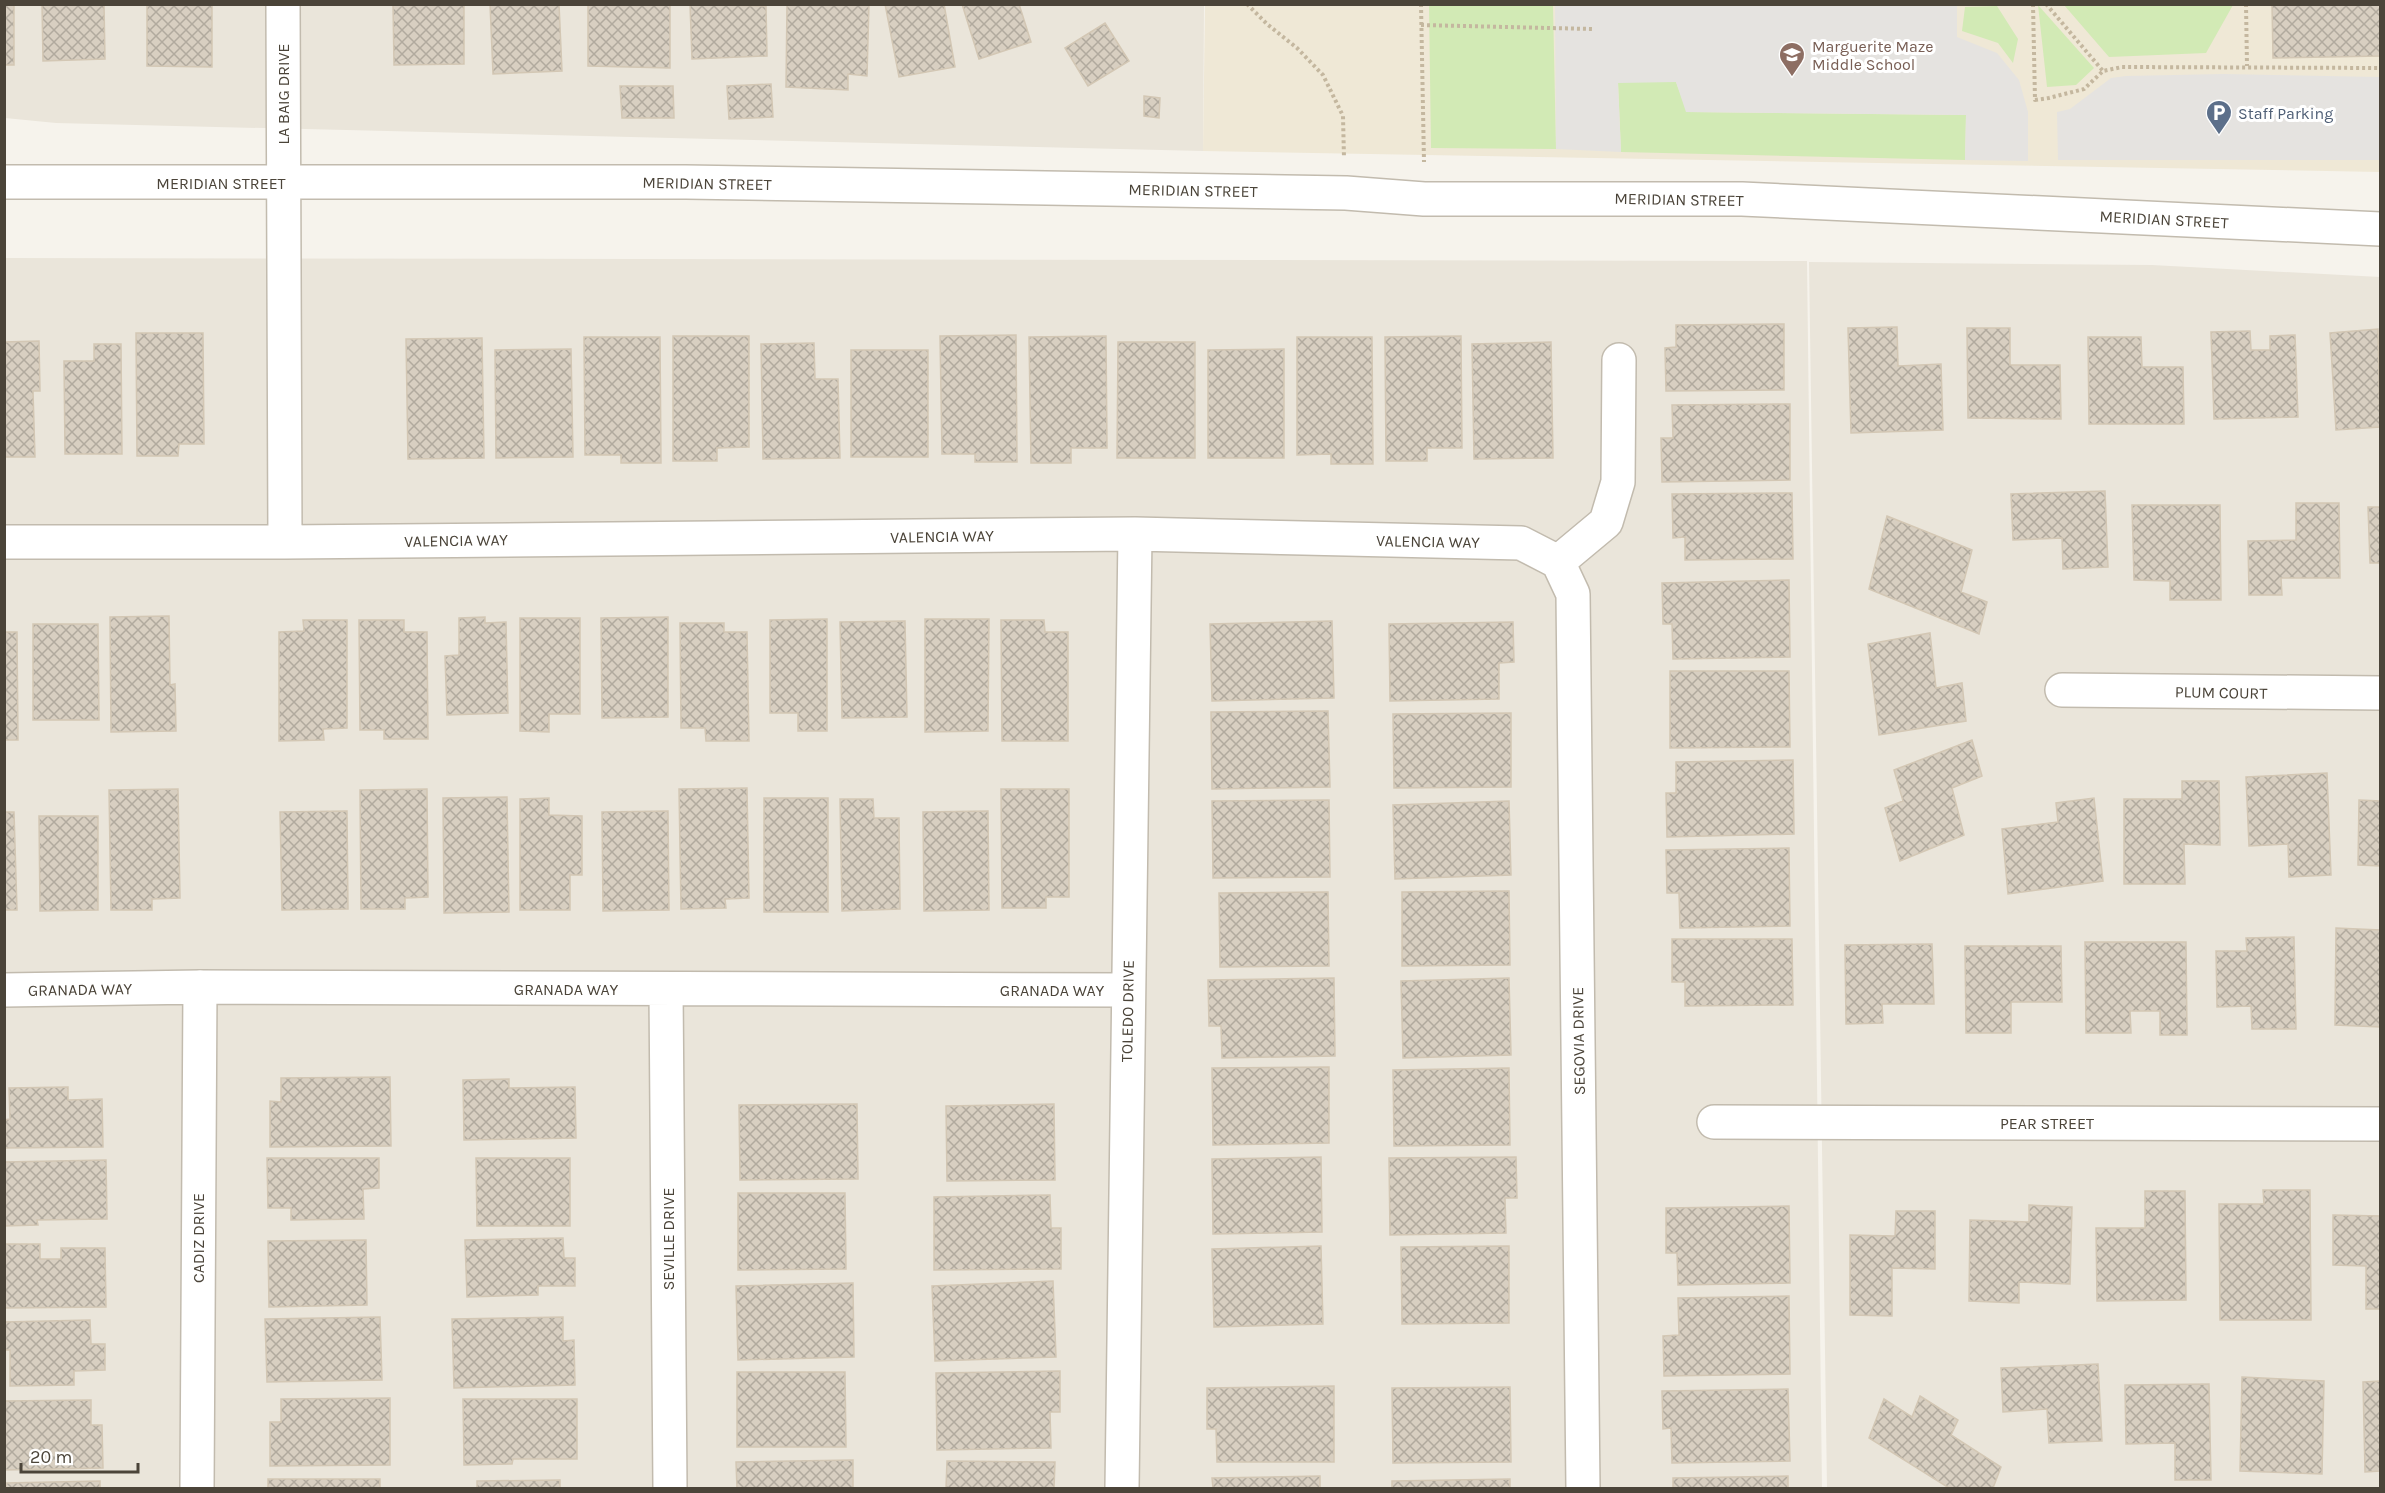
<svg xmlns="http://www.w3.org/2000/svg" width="2385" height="1493" font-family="Karla,sans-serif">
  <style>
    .residential { fill: #eae5da }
    .education { fill: #efe8d6 }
    .grass { fill: #d2eab5 }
    .parking { fill: #e5e3e0 }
    .building { fill: url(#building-cross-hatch); stroke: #d3c7b4; stroke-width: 1.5 }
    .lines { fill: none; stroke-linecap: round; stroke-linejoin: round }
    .minor-casing { stroke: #c2bbae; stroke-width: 36 }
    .path { stroke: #c4b79f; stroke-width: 4; stroke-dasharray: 3 3; stroke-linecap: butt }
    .minor { stroke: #fff; stroke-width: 33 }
    .labels { text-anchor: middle; stroke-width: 6; stroke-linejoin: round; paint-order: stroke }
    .education-label { font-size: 16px; fill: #785e54; stroke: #fff; text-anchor: start }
    .street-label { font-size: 16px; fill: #4b4439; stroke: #fff }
    .service-label { font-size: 16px; fill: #4e5e75; stroke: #fff; text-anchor: start }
  </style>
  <defs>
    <pattern id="building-cross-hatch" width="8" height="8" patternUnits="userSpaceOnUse" patternTransform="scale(1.5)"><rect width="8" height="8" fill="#d8cfc1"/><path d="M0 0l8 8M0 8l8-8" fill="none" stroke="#b1aa9e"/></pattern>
  </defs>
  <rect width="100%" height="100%" fill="#f6f3ec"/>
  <path class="residential" d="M4,5H1204L1203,151L56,123L5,118Z
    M5,258L1807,261L1822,1488H5Z
    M1809,262L2152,265L2380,277V1488H1827Z"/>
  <path class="education" d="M1205,5H2380V172L1203,151Z"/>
  <path class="grass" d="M1429,5H1553L1556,149L1431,148Z
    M2038,5L2094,68L2076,85L2047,87Z
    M2064,5H2233L2206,53L2109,57Z
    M1997,6L2018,39L2013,63L1998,43L1962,31L1965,7Z
    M1618,82H1676L1687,112L1966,115L1965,160L1621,152Z"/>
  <path class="parking" d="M1555,5H1957V37L1997,53L2019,80L2028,112V161L1965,160L1966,115L1686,112L1676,82L1618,83L1621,152L1556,149Z
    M2223,74L2380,77V160H2058L2057,112L2070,109L2111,78L2126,76Z"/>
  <path class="building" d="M4,4H14V65H4Z
    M42,4H104L105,59L43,61Z
    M147,4H212V67L147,66Z
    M393,4H464V64L394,65Z
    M490,4H559L562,71L493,74Z
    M588,4H670V68L588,66Z
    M690,4L766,6L767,56L692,59Z
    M787,4H869L867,76L848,74V90L786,87Z
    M885,4H944L955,67L899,77Z
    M962,4H1019L1031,42L979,59Z
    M2272,4H2380V56L2273,58Z
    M1105,23L1129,61L1088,86L1065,48Z
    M771,84L773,117L729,119L727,86Z
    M620,86H673L674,118H622Z
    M1144,96L1160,98L1159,118L1144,116Z
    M1784,324V390L1666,391L1665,348L1676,347V325Z
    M1897,327L1898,366L1941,364L1943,430L1851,433L1848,328Z
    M1967,328H2010V365H2060L2061,419L1968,418Z
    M2378,329L2380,427L2336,430L2330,333Z
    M2250,331L2251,350H2270V336L2295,335L2298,417L2214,419L2211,332Z
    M136,333H203L204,444H179L178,456H137Z
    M1016,335L1017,462H975V454H942L940,336Z
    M673,336H749V447L717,448V461H673Z
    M1106,336L1107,448H1071V463H1031L1029,337Z
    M1461,336L1462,448H1427V461H1386L1385,337Z
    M584,337H660L661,463H621V455H585Z
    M1297,337H1372L1373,464H1331V454L1297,455Z
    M2088,337H2141L2142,367H2183L2184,424H2089Z
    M482,338L484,458L408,459L406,339Z
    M39,341L40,391H33L35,457H4V342Z
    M1118,342H1195V458H1117Z
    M1551,342L1553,458L1474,459L1472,344Z
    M814,343L815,379H838L840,458L763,459L761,344Z
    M94,344H121L122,454H65L64,361H94Z
    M571,349L573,457L496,458L495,350Z
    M1284,349V458H1208V350Z
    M851,350H928V457H851Z
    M1790,404V480L1662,482L1661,438H1673L1672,405Z
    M2105,491L2108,567L2063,569L2062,538L2013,540L2011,494Z
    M1792,493L1793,559L1685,560V537L1673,538L1672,494Z
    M2296,503H2339L2340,578H2281L2282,595H2249L2248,541L2296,540Z
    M2132,505H2220L2221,600H2170V581L2134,580Z
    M2368,507H2380V563H2370Z
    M1887,516L1972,550L1961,592L1987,602L1979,634L1869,589Z
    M1789,580L1790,657L1673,659L1672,624H1663L1662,583Z
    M169,616L170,685L175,684L176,731L111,732L110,617Z
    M485,617V623L506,622L508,713L447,715L445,656L459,655V618Z
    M668,617V717L602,718L601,618Z
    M520,618H580V714H549V732L520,731Z
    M827,619V731H798V713H770V620Z
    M925,619H989L988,731L925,732Z
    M303,620H347V728L323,729L324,740L279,741V632L304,631Z
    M359,620H404V632H427L428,739H384V730H360Z
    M1001,620H1044L1045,632H1068V741H1002Z
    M905,621L907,717L842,718L840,622Z
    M1332,621L1334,698L1212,701L1210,624Z
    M1513,622L1514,662L1499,663V699L1390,701L1389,624Z
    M680,623H724V632H747L749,741H706L705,728H681Z
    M33,624H98L99,720H33Z
    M4,632H17L18,740H4Z
    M1930,633L1936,688L1962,683L1966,721L1879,735L1868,644Z
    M1670,671H1789L1790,747L1670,748Z
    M1328,711L1330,787L1212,789L1211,712Z
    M1511,713V787L1394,788L1393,714Z
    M1972,740L1982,776L1952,788L1964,835L1900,861L1885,808L1903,801L1894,770Z
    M1793,760L1794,834L1667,837L1666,793H1676V762Z
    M2327,773L2331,875L2289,877L2288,844L2249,846L2246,777Z
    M2182,781H2219L2220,845L2184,844L2185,884H2124V799H2182Z
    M747,788L749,898L725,899L726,908L681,909L679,789Z
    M178,789L180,898L152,899V910H111L109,790Z
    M427,789L428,897L405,898V909H361L360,790Z
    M1001,789H1069V897H1046V908H1002Z
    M507,797L509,912L444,913L443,798Z
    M549,798V815L582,816V875H570V910H520V799Z
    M764,798H828V912H764Z
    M2094,798L2103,881L2008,894L2002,829L2058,822L2056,803Z
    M840,799H873L874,818H899L900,909L842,911Z
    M1329,800L1330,877L1213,878L1212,801Z
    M2359,800L2380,801V866L2358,865Z
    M1509,801L1511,875L1395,879L1393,805Z
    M347,811L348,909L282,910L280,812Z
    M668,811L669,910L603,911L602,812Z
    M988,811L989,910L924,911L923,812Z
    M4,812H14L17,910H4Z
    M39,816H98V910L40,911Z
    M1789,848L1790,926L1680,928L1679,893H1667L1666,850Z
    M1509,891L1510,965L1402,966V892Z
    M1328,892L1329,966L1220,967L1219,893Z
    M2336,928L2380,930V1027L2335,1025Z
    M2294,937L2296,1029H2252L2251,1006L2217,1007L2216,951H2247L2246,938Z
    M1672,939H1792L1793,1005L1685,1006V982H1672Z
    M2085,942H2186L2187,1035H2160V1011H2130L2131,1033H2086Z
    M1932,944L1934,1004H1882L1883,1023L1846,1024L1845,945Z
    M1965,946H2061L2062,1002H2011V1033H1966Z
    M1334,978L1335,1056L1222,1058L1221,1026H1209L1208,980Z
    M1509,978L1511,1055L1403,1058L1401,981Z
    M1329,1067V1143L1213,1145L1212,1068Z
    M1509,1068L1510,1145L1394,1146L1393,1070Z
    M390,1077L391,1146L270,1147V1101L281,1102V1078Z
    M509,1079V1088L575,1087L576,1138L464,1140L463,1080Z
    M68,1087V1100L102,1099L103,1147L4,1148V1120L10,1119L9,1088Z
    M857,1104L858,1179L740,1180L739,1105Z
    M1054,1104L1055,1180L947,1181L946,1106Z
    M1321,1157L1322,1232L1213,1234L1212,1159Z
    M1516,1157L1517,1198H1505L1506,1233L1390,1235L1389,1158Z
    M267,1158H379V1188L363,1189L364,1219L291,1220V1208H268Z
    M476,1158H570V1226H477Z
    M106,1160L107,1219L37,1220L38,1225L4,1226V1162Z
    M2263,1190H2310L2311,1320H2220L2219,1204H2264Z
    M2145,1191H2185L2186,1300L2097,1301L2096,1228H2145Z
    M738,1193H845L846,1269L738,1270Z
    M1050,1195L1051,1228H1061V1269L934,1270V1197Z
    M2029,1205L2072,1207L2070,1284L2019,1282V1303L1969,1301L1970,1220L2029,1222Z
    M1789,1206L1790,1283L1678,1285L1677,1253H1666V1208Z
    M1896,1211H1935V1269L1892,1268V1316L1850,1315V1235L1895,1236Z
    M2333,1215L2380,1216V1309H2366V1266L2333,1265Z
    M563,1238L564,1258H575V1286H538V1295L467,1297L465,1240Z
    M366,1240L367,1305L269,1307L268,1241Z
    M4,1244H40V1259H61V1248H105L106,1307L4,1308Z
    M1321,1246L1323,1324L1214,1327L1212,1249Z
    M1509,1246V1323L1402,1324L1401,1247Z
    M1053,1281L1056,1357L935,1361L932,1286Z
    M853,1283L854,1357L738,1360L736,1286Z
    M1789,1296L1790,1374L1664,1376L1663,1336L1679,1335L1678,1298Z
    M380,1317L382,1380L267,1382L265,1319Z
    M563,1317V1341L574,1340L575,1385L454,1388L452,1319Z
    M90,1320L91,1344H105V1370L74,1371V1385L10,1386V1350H4V1322Z
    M2098,1364L2102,1441L2049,1443L2047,1409L2003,1412L2001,1368Z
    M1060,1371V1412H1050L1051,1448L937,1450L936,1373Z
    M737,1372H845L846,1447H737Z
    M2242,1377L2324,1381L2322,1474L2240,1471Z
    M2380,1381V1471L2365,1472L2363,1382Z
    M2209,1384L2211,1480H2175V1443L2126,1444L2125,1385Z
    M1334,1386V1462H1217L1216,1429H1207V1388Z
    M1510,1387L1511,1462L1393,1463L1392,1388Z
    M1788,1389L1790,1461L1672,1463L1671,1428L1663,1429L1662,1391Z
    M1920,1396L1958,1420L1951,1435L2001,1467L1993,1488H1949L1869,1438L1884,1399L1912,1417Z
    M390,1398V1465L270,1466V1422H281V1399Z
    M463,1399H577V1459H513L512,1464L464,1465Z
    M91,1400V1425H102L103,1468L4,1470V1401Z
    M853,1460V1488H737L736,1462Z
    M947,1461L1055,1462L1054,1488H946Z
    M1320,1476V1488H1213L1212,1478Z
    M1788,1476V1488H1673V1478Z
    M268,1479H380V1488H268Z
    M1510,1479V1488H1392V1481Z
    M560,1480V1488H477V1481Z
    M100,1481V1488H6V1483Z"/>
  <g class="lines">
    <defs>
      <path id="minor" d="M283,4L285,542
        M4,182H686L1346,193L1424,199H1742L2380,229
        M4,542H285L1135,534L1521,543L1558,562L1573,594L1583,1488
        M1558,562L1606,522L1618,482L1619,360
        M2062,690L2380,693
        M666,989L670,1488
        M4,990L200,987L1127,990
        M1714,1122L2380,1124
        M197,1488L200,987
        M1122,1488L1135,534"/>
    </defs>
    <use href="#minor" class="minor-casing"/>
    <path class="path" d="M1247,4L1267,24L1297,48L1323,75L1343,116L1344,158
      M1421,4L1424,162
      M2033,4L2035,100L2049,98L2084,89L2103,71L2122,67L2380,68
      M2046,4L2103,71
      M2246,4L2247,66
      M1421,25L1592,29"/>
    <use href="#minor" class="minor"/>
  </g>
  <defs>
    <symbol id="school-pin" viewBox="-11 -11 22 30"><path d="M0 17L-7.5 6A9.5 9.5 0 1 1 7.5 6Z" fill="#8d6e63" stroke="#fff"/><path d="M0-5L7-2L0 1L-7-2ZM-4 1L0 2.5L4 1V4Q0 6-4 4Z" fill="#fff"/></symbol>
    <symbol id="parking-pin" viewBox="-11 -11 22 30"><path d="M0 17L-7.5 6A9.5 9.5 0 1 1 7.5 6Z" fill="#5c6f8a" stroke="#fff"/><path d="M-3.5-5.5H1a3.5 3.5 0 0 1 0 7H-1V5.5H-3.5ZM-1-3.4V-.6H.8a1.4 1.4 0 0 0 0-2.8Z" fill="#fff"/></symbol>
  </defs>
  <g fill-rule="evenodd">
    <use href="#school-pin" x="1777" y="40" width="30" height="40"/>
    <use href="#parking-pin" x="2204" y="98" width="30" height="40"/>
  </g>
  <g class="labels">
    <g class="education-label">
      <text x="1812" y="52">Marguerite Maze<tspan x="1812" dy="18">Middle School</tspan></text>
    </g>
    <g class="street-label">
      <text transform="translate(283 94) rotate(-90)" y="6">LA BAIG DRIVE</text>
      <text x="221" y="189">MERIDIAN STREET</text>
      <text transform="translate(707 183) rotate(1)" y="6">MERIDIAN STREET</text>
      <text transform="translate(1193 190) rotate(1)" y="6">MERIDIAN STREET</text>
      <text transform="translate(1679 199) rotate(1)" y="6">MERIDIAN STREET</text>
      <text transform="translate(2164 219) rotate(3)" y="6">MERIDIAN STREET</text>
      <text transform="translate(942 536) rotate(-1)" y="6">VALENCIA WAY</text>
      <text transform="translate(456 540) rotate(-1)" y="6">VALENCIA WAY</text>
      <text transform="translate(1428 541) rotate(1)" y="6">VALENCIA WAY</text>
      <text transform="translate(2221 692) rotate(1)" y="6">PLUM COURT</text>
      <text transform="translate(80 989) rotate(-1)" y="6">GRANADA WAY</text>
      <text x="566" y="995">GRANADA WAY</text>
      <text x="1052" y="996">GRANADA WAY</text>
      <text transform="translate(1127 1011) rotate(-89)" y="6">TOLEDO DRIVE</text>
      <text transform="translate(1578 1041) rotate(-91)" y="6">SEGOVIA DRIVE</text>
      <text x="2047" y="1129">PEAR STREET</text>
      <text transform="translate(198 1238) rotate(-90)" y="6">CADIZ DRIVE</text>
      <text transform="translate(668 1239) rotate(-90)" y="6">SEVILLE DRIVE</text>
    </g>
    <g class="service-label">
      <text x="2238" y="119">Staff Parking</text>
    </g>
  </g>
  <rect width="2385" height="1493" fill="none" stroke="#4b4439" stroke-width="12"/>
  <path d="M21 1463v9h117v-9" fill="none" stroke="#4b4439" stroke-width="3"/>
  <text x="30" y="1463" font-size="18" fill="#4b4439" stroke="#ffffff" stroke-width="4.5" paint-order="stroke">20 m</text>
</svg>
